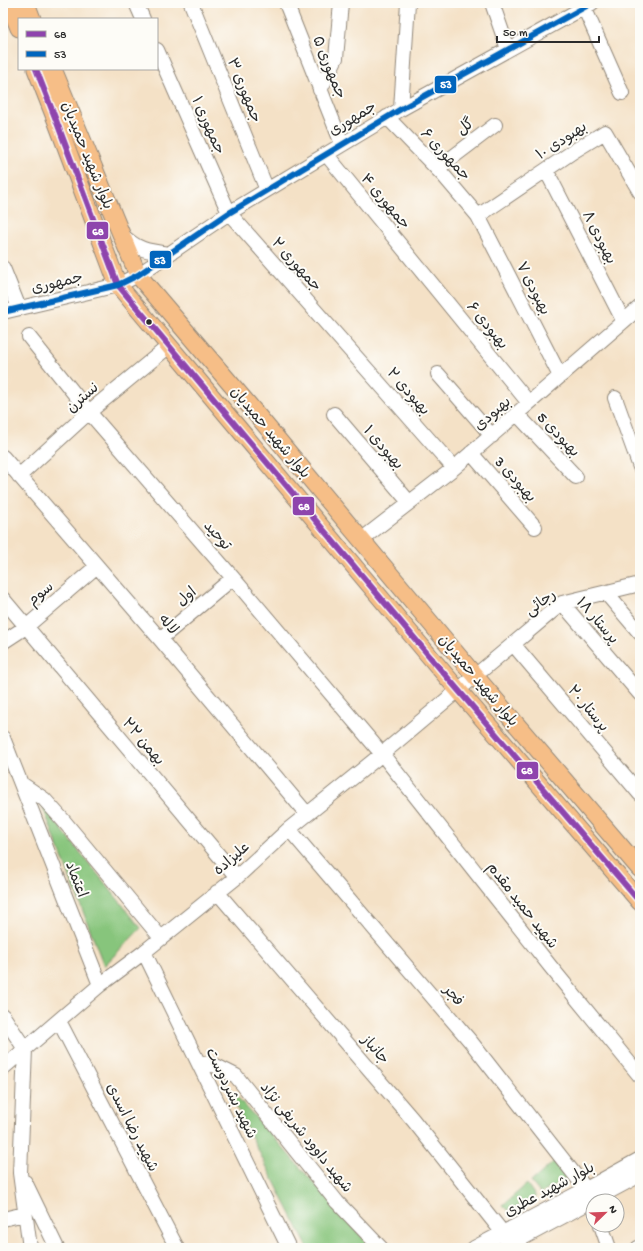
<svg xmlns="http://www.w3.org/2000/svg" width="643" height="1251" font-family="'Gochi Hand','Playpen Sans Arabic',sans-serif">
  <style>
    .green { fill: #87c57c; stroke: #597854 }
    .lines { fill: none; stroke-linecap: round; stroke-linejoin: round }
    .minor-casing { stroke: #908678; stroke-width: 16 }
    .major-casing { stroke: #908678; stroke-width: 19 }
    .minor { stroke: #fff; stroke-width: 14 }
    .major { stroke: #f6be87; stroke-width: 17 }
    .bus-1-casing { stroke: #fdfcf7; stroke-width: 9 }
    .bus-2-casing { stroke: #fdfcf7; stroke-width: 9 }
    .bus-1 { stroke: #8e44ad; stroke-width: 6 }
    .bus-2 { stroke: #0065bd; stroke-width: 6 }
    .bus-dot { fill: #2b2b2b; stroke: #fdfcf7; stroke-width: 1.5 }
    .labels { text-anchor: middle; stroke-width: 4; stroke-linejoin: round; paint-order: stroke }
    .street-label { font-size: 15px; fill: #2b2b2b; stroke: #fdfcf7 }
    .line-badge { stroke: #fdfcf7; stroke-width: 1.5 }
    .badge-label { font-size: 11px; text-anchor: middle; font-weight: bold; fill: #fff }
  </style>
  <rect width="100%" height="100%" fill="#fdfcf7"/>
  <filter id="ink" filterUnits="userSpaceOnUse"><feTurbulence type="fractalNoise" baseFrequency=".025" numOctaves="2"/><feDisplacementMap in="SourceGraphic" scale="8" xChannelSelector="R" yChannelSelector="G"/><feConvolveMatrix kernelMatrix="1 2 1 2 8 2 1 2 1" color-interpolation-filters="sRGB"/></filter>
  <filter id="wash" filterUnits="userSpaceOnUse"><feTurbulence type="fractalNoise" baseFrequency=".012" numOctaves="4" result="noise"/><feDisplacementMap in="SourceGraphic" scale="16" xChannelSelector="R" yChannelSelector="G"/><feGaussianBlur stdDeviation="0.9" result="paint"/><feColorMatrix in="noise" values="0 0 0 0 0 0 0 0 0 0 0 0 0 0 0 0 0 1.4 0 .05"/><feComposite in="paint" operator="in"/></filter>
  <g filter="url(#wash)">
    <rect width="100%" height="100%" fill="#f4e1c6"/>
    <path class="green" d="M42,805L141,928L104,966Z
      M223,1081L372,1248H308Z
      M558,1158L570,1175L541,1194L531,1182Z
      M527,1184L536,1197L509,1211L503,1205Z"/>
  </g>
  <g filter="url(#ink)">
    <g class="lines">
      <defs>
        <path id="minor" d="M136,3L143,19
          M191,3L267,190
          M286,3L342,144
          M492,3L508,49
          M584,7L622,93
          M157,50L229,213L454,468
          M320,90L336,58L341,3
          M401,109L408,3
          M387,117L444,176L478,216L560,376
          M326,154L529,403
          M437,169L495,125
          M546,170L623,320
          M478,216L574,151L605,132L640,192
          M121,234C138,250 146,251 169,254
          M3,268L19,308
          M3,312L118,285L138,275L229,213L401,109L592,3
          M29,337L89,412L233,578L382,754L550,966L640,1076
          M438,374L492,436
          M615,398L640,467
          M334,414L409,502
          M517,414L576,477
          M471,453L535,527
          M3,457L160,639L307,814
          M19,476L89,412L169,346
          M361,540L454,468L640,307
          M606,593L640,633
          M3,599L237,877
          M562,603L640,694
          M160,639L233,578
          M3,642L26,627L97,566
          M513,644L640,794
          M3,738L100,985
          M22,784L44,799L63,820L161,938
          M289,829L471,1042L586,1189L593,1205
          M217,892L413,1120L503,1233
          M144,952L289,1248
          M3,1016L25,1049L20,1173L30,1248
          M59,1021L177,1248
          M198,1062L216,1066L236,1076L337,1202L381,1248
          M3,1068L100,985L144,952L237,877L289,829L382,754L562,603L640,584
          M25,1182L57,1248
          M3,1219L25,1214
          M601,1225L609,1248
          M474,1248L586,1189L640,1159
          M504,1248L640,1175
          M638,1248H640"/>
        <path id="major" d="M9,3L19,28
          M26,3L32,19
          M36,69L56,120L118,285L447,677L640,902
          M53,69L138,275L247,403L475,676L640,869"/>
      </defs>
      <use href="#minor" class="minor-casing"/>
      <use href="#major" class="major-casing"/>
      <use href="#minor" class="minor"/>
      <use href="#major" class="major"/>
      <defs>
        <path id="bus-1" d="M36,69L56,120L118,285L447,677L640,902"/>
        <path id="bus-2" d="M3,312L118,285L138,275L229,213L401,109L592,3"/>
      </defs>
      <use href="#bus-1" class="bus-1-casing"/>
      <use href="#bus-2" class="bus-2-casing"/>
      <use href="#bus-1" class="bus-1"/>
      <use href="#bus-2" class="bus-2"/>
    </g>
  </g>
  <circle class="bus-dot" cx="149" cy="322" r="3.5"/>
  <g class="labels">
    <g class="street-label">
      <text transform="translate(330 67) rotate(68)" y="5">جمهوری ۵</text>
      <text transform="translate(245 90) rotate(68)" y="5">جمهوری ۳</text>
      <text transform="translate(352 118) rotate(-31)" y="5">جمهوری</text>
      <text transform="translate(209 125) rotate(66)" y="5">جمهوری ۱</text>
      <text transform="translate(465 126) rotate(-37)" y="5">گل</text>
      <text transform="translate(561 140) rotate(-33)" y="5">بهبودی ۱۰</text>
      <text transform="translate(446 154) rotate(47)" y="5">جمهوری ۶</text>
      <text transform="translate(88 155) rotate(68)" y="5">بلوار شهید حمیدیان</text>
      <text transform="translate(386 201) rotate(50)" y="5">جمهوری ۴</text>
      <text transform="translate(600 237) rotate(63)" y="5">بهبودی ۸</text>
      <text transform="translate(297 264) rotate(48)" y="5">جمهوری ۲</text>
      <text transform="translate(57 282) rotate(-13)" y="5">جمهوری</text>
      <text transform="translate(534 288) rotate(63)" y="5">بهبودی ۷</text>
      <text transform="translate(488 325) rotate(51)" y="5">بهبودی ۶</text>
      <text transform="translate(409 391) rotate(49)" y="5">بهبودی ۲</text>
      <text transform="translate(82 397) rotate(-41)" y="5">نسترن</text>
      <text transform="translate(492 413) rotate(-41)" y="5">بهبودی</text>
      <text transform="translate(271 432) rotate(50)" y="5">بلوار شهید حمیدیان</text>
      <text transform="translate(559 434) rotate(47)" y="5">بهبودی 5</text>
      <text transform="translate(384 447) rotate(49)" y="5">بهبودی ۱</text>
      <text transform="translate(516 479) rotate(49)" y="5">بهبودی 3</text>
      <text transform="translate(218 535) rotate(49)" y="5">توحید</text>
      <text transform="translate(40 593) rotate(-40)" y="5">سوم</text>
      <text transform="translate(186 596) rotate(-40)" y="5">اول</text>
      <text transform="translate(540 602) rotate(-36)" y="5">رجائی</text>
      <text transform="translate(598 620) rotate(49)" y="5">پرستار ۱۸</text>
      <text transform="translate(169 624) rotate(49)" y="5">لاله</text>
      <text transform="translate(479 680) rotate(50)" y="5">بلوار شهید حمیدیان</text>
      <text transform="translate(589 708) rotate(50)" y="5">پرستار ۲۰</text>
      <text transform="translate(144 741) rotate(50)" y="5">۲۲ بهمن</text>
      <text transform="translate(231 858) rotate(-41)" y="5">علیزاده</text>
      <text transform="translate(77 879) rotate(69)" y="5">اعتماد</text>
      <text transform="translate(523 905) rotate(52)" y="5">شهید حمید مقدم</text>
      <text transform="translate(454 995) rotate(49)" y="5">فجر</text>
      <text transform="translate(376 1049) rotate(49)" y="5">جانباز</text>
      <text transform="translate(232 1093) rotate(64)" y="5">شهید بشردوست</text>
      <text transform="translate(133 1127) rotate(63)" y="5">شهید رضا اسدی</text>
      <text transform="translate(307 1137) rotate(51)" y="5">شهید داوود شریفی نژاد</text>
      <text transform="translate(549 1189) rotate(-28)" y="5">بلوار شهید عطری</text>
    </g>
  </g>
  <g class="line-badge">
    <rect x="434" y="75" width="23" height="19" rx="4" fill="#0065bd"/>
    <rect x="86" y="221" width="23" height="19" rx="4" fill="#8e44ad"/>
    <rect x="149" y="250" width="23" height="19" rx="4" fill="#0065bd"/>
    <rect x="292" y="496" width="23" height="20" rx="4" fill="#8e44ad"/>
    <rect x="516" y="761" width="23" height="19" rx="4" fill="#8e44ad"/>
  </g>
  <g class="badge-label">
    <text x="446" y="88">53</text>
    <text x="98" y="235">68</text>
    <text x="160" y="264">53</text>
    <text x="304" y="510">68</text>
    <text x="527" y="774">68</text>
  </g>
  <rect width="643" height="1251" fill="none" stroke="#fdfcf7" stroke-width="16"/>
  <rect x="18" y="18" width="140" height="52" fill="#fdfcf7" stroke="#a9a8a5"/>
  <rect x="26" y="31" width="20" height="6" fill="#8e44ad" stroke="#a9a8a5"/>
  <text x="54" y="38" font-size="12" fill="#2b2b2b">68</text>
  <rect x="26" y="51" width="20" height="6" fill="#0065bd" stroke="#a9a8a5"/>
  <text x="54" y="58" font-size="12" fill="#2b2b2b">53</text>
  <g transform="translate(605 1213) rotate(67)"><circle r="19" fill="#fdfcf7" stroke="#a9a8a5"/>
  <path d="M0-3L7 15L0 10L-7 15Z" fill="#d1495b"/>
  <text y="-6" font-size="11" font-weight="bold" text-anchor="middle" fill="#2b2b2b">N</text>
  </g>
  <path d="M497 36v6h102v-6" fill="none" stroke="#2b2b2b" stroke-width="2"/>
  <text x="503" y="36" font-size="12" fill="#2b2b2b" stroke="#fdfcf7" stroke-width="3" paint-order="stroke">50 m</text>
</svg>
